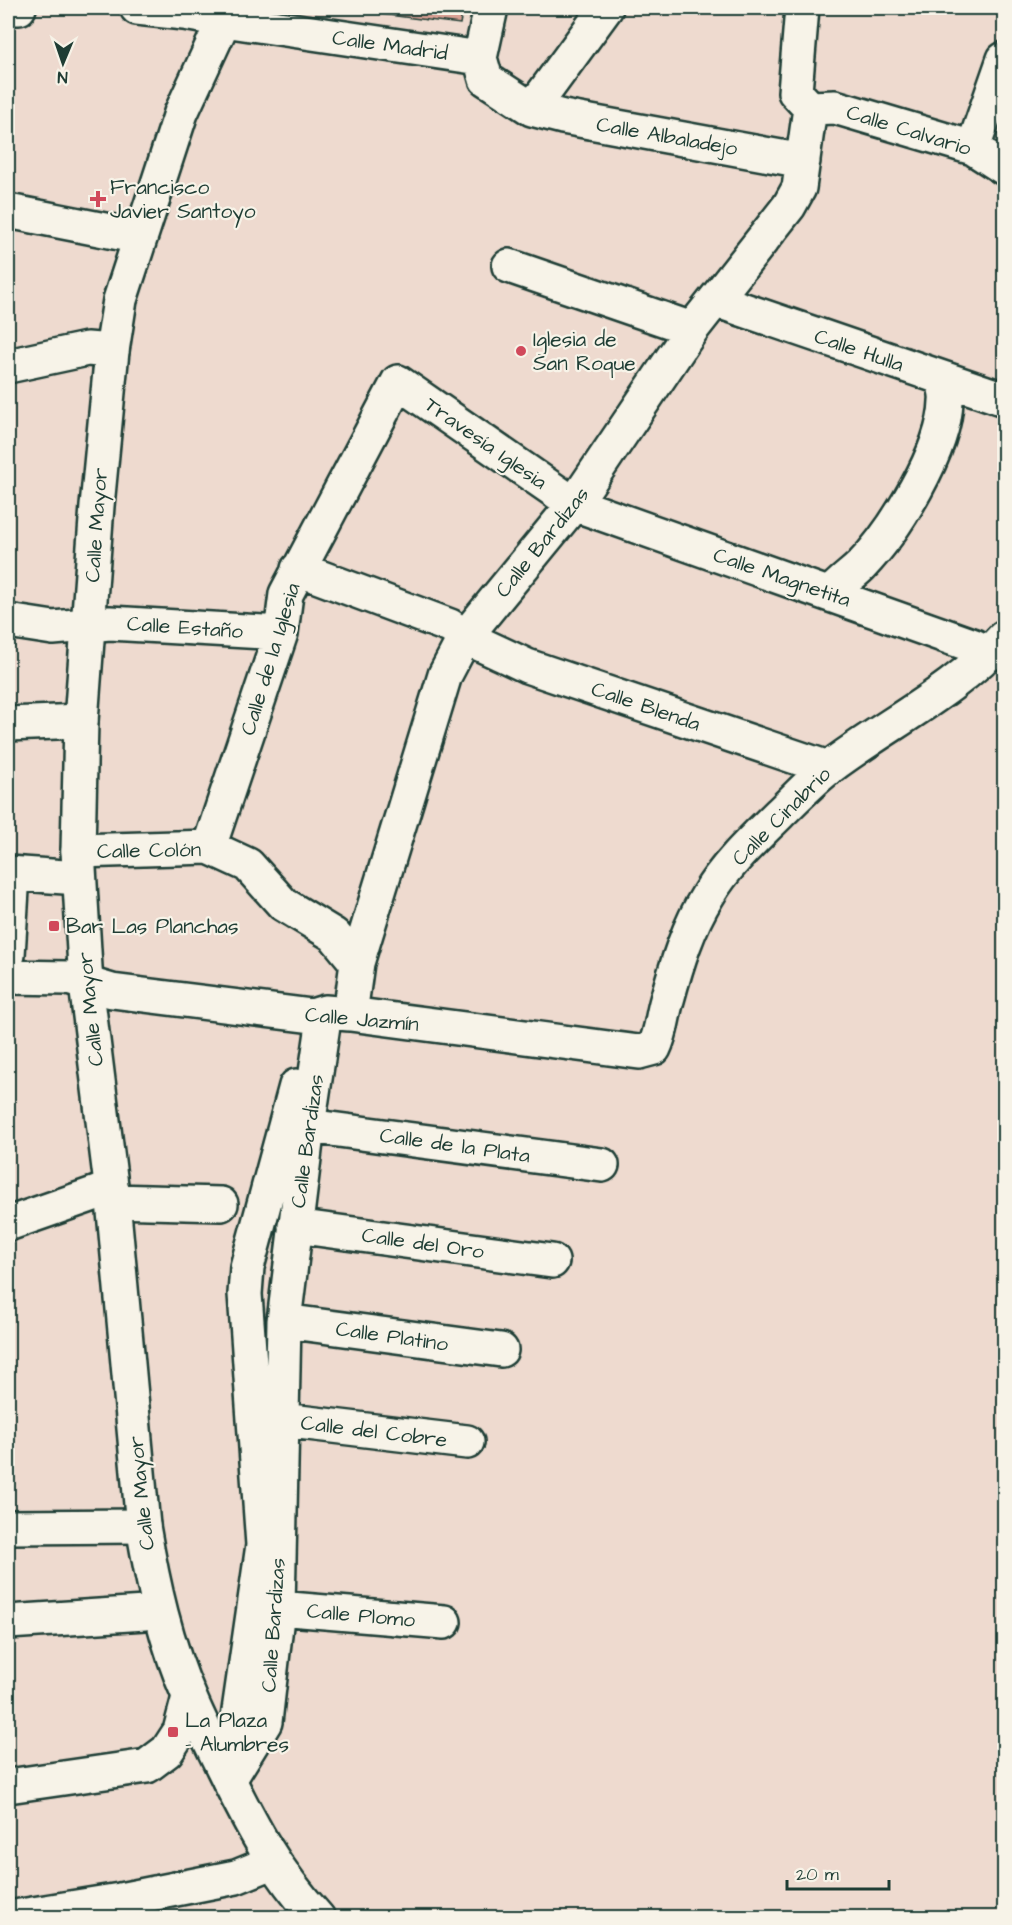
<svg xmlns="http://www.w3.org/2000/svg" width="1012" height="1925" font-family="'Architects Daughter',sans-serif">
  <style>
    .building { fill: #daa195; stroke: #1f3d34; stroke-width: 1.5 }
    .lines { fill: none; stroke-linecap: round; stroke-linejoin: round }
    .street-casing { stroke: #1f3d34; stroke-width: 38 }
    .secondary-casing { stroke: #1f3d34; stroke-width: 38 }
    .street { stroke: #f7f3e8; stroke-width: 33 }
    .secondary { stroke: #f7f3e8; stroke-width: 33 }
    .poi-dot { fill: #d1495b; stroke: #f7f3e8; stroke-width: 2 }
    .labels { text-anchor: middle; stroke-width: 4.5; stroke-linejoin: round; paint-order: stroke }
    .street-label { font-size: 21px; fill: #1f3d34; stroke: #f7f3e8 }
    .poi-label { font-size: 21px; fill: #1f3d34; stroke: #f7f3e8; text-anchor: start }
  </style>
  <rect width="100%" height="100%" fill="#eedacf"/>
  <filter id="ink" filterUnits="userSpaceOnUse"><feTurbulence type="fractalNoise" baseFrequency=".0167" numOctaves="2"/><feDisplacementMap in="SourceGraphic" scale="12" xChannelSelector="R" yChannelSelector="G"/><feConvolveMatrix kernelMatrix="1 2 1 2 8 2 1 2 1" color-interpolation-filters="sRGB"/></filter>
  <g filter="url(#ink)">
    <path class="building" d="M382,8H463L460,24L381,14Z"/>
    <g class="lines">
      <defs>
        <path id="street" d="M8,8H19
          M137,8L184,13L224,20L480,58L486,79L532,109L563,117L803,161
          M802,8L795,92L810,108
          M480,58L491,8
          M810,108L835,107L973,148L1004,168
          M532,109L606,8
          M973,148L1004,59
          M8,211L140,237
          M509,266L692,329
          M715,300L1004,399
          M8,366L87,349L112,351
          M298,569L450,626L465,637L527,666L828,768
          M831,594C840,582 851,576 861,566C895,531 945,450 946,401C947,394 944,386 943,379
          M8,621L53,628L110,623L281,633
          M8,724L81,721
          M209,847L281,633L286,594L398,382L574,504L974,646L988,655
          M78,851L209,847L248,865L283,904L334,935L357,963
          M8,873L79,878
          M8,955L13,874
          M8,977L68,978L112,991L312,1016L325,1012L350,1014L639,1052L654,1048C662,1032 662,1016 667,1000C677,963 688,927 708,895C726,864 755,838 780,813C796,798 812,780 830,767C887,724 956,691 1004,637
          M350,1014L357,963L445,675L465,637L574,504L692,329L789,206L799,188L810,108
          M308,1126L602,1165
          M113,1201L221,1204
          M8,1224L111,1188
          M295,1226L552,1261
          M284,1321L501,1350
          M282,1420L467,1442
          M8,1527L143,1526
          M278,1608L444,1622
          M8,1622L160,1612
          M231,1766L263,1545L245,1294L247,1267L296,1086
          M229,1780L265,1722L278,1608L284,1321L308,1126L325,1012
          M8,1786L147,1766L167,1751L180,1731L189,1697
          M8,1918L120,1900L236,1877L273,1862"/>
        <path id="secondary" d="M232,8L224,20L181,113L120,300L112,351L97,506L81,721L78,851L86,984L113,1201L143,1526C153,1585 166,1644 190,1698C200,1722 212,1745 223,1768C251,1825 274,1870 318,1918"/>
      </defs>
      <use href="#street" class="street-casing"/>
      <use href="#secondary" class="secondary-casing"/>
      <use href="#street" class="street"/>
      <use href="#secondary" class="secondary"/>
    </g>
  </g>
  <g class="poi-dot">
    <path d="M95 190h6v6h6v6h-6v6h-6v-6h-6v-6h6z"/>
    <circle cx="521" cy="351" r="6"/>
    <rect x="48" y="920" width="12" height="12" rx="3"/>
    <rect x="167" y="1726" width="12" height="12" rx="3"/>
  </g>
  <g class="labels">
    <g class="street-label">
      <text transform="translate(390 45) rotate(8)" y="7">Calle Madrid</text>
      <text transform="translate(909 130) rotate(17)" y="7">Calle Calvario</text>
      <text transform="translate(667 136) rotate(10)" y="7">Calle Albaladejo</text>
      <text transform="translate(859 350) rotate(19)" y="7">Calle Hulla</text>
      <text transform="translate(486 443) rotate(35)" y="7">Travesía Iglesia</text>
      <text transform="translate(96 525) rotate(-86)" y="7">Calle Mayor</text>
      <text transform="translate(542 542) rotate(-51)" y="7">Calle Bardizas</text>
      <text transform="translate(782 577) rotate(19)" y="7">Calle Magnetita</text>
      <text transform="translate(185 627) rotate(4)" y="7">Calle Estaño</text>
      <text transform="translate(270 659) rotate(-73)" y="7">Calle de la Iglesia</text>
      <text transform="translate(646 706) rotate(19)" y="7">Calle Blenda</text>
      <text transform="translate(781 816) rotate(-45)" y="7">Calle Cinabrio</text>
      <text transform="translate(149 850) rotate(-1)" y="7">Calle Colón</text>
      <text transform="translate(90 1009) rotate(-96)" y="7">Calle Mayor</text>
      <text transform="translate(362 1019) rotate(5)" y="7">Calle Jazmín</text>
      <text transform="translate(307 1141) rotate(-82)" y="7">Calle Bardizas</text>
      <text transform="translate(455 1145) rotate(8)" y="7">Calle de la Plata</text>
      <text transform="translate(423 1243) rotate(8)" y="7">Calle del Oro</text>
      <text transform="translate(392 1336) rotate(8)" y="7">Calle Platino</text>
      <text transform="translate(374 1431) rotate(7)" y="7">Calle del Cobre</text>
      <text transform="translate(141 1493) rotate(-96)" y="7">Calle Mayor</text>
      <text transform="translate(361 1615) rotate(5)" y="7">Calle Plomo</text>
      <text transform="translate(273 1625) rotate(-86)" y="7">Calle Bardizas</text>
    </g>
    <g class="poi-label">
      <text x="110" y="194">Francisco<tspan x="110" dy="24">Javier Santoyo</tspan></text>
      <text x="533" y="346">Iglesia de<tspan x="533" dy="24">San Roque</tspan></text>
      <text x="66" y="933">Bar Las Planchas</text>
      <text x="185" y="1727">La Plaza<tspan x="185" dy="24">- Alumbres</tspan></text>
    </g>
  </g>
  <rect width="1012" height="1925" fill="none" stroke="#f7f3e8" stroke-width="30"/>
  <rect x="15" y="15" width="982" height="1895" fill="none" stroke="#1f3d34" stroke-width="2" filter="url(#ink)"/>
  <g transform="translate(63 63) rotate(182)" stroke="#f7f3e8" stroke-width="4.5" paint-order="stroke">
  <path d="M0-4.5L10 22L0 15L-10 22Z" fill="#1f3d34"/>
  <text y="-9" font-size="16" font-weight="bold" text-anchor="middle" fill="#1f3d34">N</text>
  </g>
  <path d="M787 1880v9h102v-9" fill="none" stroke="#1f3d34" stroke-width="3"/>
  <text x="796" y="1880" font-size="18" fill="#1f3d34" stroke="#f7f3e8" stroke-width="4.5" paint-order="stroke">20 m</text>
</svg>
